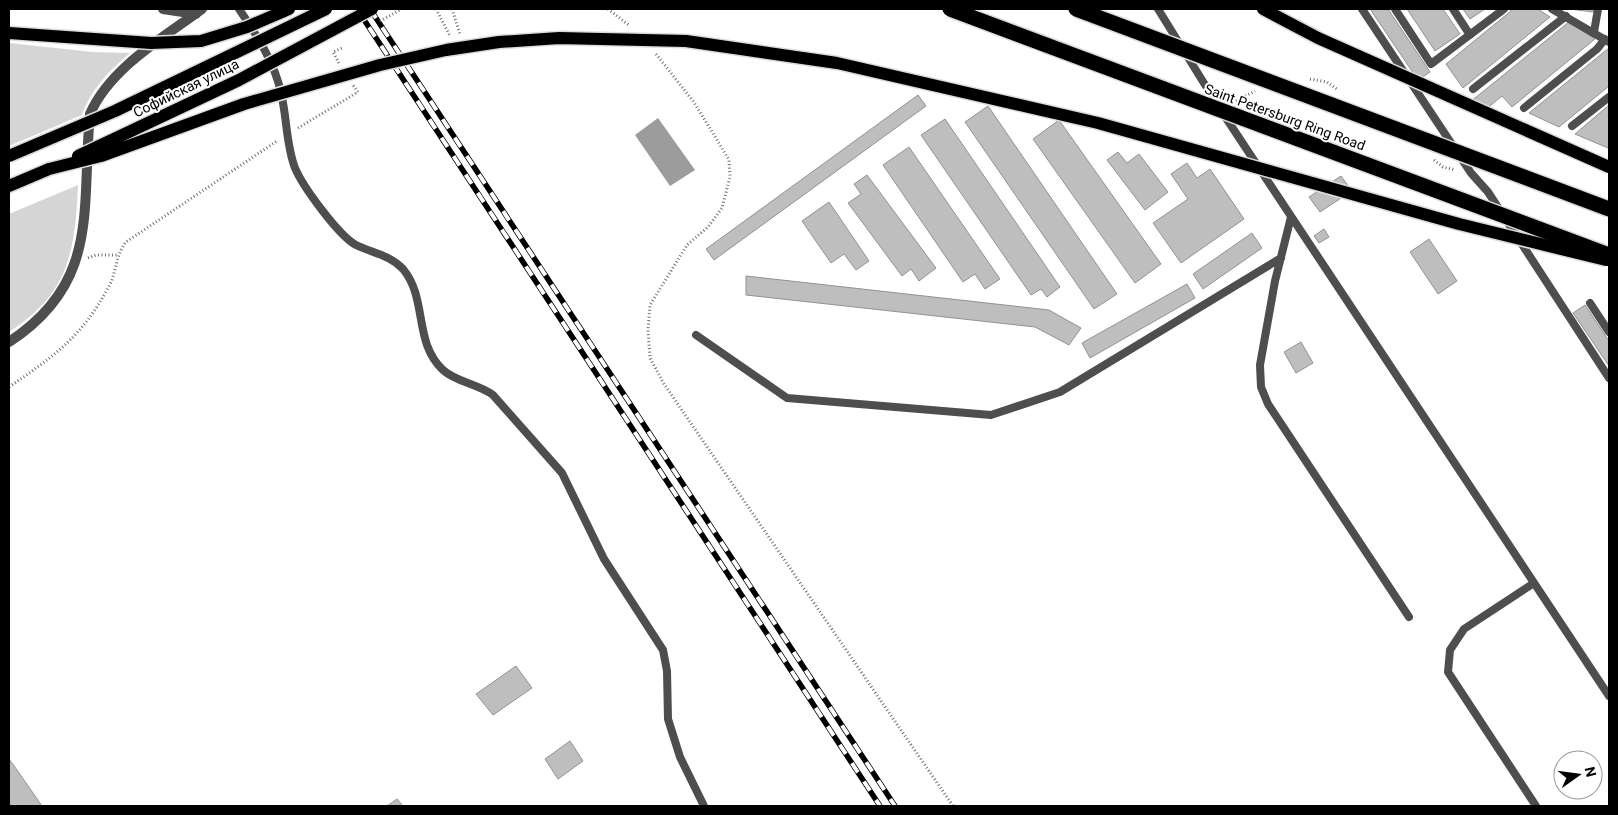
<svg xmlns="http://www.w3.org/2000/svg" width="1618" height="815" font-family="Roboto,sans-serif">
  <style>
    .green { fill: #d5d5d5 }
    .water { fill: #9c9c9c }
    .building { fill: #bebebe; stroke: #929292 }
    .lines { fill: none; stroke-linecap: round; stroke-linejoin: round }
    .primary-casing { stroke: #dbdbdb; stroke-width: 15 }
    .path { stroke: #707070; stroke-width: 3; stroke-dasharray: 1 2.5; stroke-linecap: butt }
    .service { stroke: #4e4e4e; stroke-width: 8 }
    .minor { stroke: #4e4e4e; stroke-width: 10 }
    .primary { stroke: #000; stroke-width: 12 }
    .rail-casing { stroke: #000; stroke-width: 5.5 }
    .rail { stroke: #fff; stroke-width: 4; stroke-dasharray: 11; stroke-linecap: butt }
    .primary-bridge-casing { stroke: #dbdbdb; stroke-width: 15; stroke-linecap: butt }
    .motorway-bridge-casing { stroke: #dbdbdb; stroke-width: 18; stroke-linecap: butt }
    .path-bridge { stroke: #707070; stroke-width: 3; stroke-dasharray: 1 2.5; stroke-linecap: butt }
    .primary-bridge { stroke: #000; stroke-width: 12 }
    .motorway-bridge { stroke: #000; stroke-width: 15 }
    .labels { text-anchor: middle; stroke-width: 4; stroke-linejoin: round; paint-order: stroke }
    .street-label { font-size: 14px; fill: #000; stroke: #fff }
  </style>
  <rect width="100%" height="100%" fill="#fff"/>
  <path class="green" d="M9,43L93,52L130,53C109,71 91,89 82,115L9,146Z
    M78,185C75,252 69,293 9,332V214Z"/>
  <path class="water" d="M658,118L695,170L670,186L635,135Z"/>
  <path class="building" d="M1370,9H1388L1430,72L1418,80Z
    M1407,9H1443L1460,34L1435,51Z
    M1463,9H1485L1470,19Z
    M1538,9L1550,17L1463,88L1446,64L1511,11L1510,9Z
    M1570,9H1594L1593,12Z
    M1569,22L1595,39L1512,107L1502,96L1480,114L1470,102Z
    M1609,48V86L1559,127L1529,113Z
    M918,95L926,106L714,260L706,249Z
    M1609,105V146L1608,148L1575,134Z
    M988,106L1117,294L1094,309L965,122Z
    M945,119L1060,287L1047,297L1041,289L1031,295L921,135Z
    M1059,120L1161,264L1135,283L1033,139Z
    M909,147L1000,279L985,289L975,274L963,282L883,165Z
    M1118,152L1127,163L1139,154L1168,192L1145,210L1107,160Z
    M1187,163L1197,178L1210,169L1244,219L1181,263L1153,223L1188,199L1171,174Z
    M867,175L936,268L919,281L911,269L902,276L848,203L861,194L854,184Z
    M1341,176L1352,191L1320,212L1309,197Z
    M829,202L869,261L856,270L844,254L831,263L802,221Z
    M1324,229L1329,237L1319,243L1314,236Z
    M1252,233L1262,248L1203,289L1193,274Z
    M1429,239L1457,281L1438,294L1410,252Z
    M746,276L1049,310L1081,328L1069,345L1035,327L746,295Z
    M1187,284L1195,298L1090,358L1082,343Z
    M1585,305L1609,341V366L1573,313Z
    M1301,342L1313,363L1296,373L1284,352Z
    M516,666L532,688L493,715L476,694Z
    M570,741L583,761L558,779L545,759Z
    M9,759L17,770L42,806H9Z
    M397,799L403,806H387Z"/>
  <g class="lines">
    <defs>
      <path id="primary" d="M9,186L49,169"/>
    </defs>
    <use href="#primary" class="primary-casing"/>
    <path class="path" d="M436,9L450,36
      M452,9L460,34
      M608,9L630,26
      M656,54L693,101L716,138L729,160L730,177L722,208L708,227L687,245L650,305L648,330L650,358L664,384L953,806
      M339,63L333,52L342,48
      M1310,79L1327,82L1338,90
      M1236,101L1255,91
      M298,128L358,92L353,85
      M1434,160L1443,167L1455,170
      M88,258L96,255H117
      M9,387C54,356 81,338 108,288C117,273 115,256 126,242L277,141"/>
    <path class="service" d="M239,9C256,34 275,63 281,93C287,117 286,145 295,168C303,187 339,236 356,245C372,253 390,255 403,269C428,299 413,342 443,370C456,382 478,384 493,395L562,473L604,559L663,650L667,671L668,719L680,757L704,806
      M1158,9L1220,109L1609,696
      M1362,9L1471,173L1488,192L1609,378
      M1395,9L1431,64L1504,9
      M1453,9L1470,35
      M1552,9L1609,42
      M1594,32L1598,9
      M1473,89L1566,16
      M1524,108L1597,49L1605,39
      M1572,126L1609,97
      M1291,217L1275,281L1260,365L1261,387L1268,404L1409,617
      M1590,303L1609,332
      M696,335L787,398L991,415L1060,392L1281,258
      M1534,583L1464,629L1450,650L1448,672L1536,806"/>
    <path class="minor" d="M163,9L196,14
      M9,342C101,282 81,208 90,114C110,68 163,38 202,9"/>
    <use href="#primary" class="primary"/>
    <defs>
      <path id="rail" d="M357,9L880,806
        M370,9L895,806"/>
    </defs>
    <use href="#rail" class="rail-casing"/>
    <use href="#rail" class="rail"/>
    <defs>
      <path id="primary-bridge" d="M1263,9L1318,38L1609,167
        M9,33L151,43L201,41L247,27L289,9
        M9,156L115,111L326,9
        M78,156L239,80L372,9
        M49,169L101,156L244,104L380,65L446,50L499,42L559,38L686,41L837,63L1098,123L1459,224L1606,260"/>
      <path id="motorway-bridge" d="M950,9L1609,255
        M1076,9L1609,209"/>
    </defs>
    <use href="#primary-bridge" class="primary-bridge-casing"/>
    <use href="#motorway-bridge" class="motorway-bridge-casing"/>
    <path class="path-bridge" d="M380,21L402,9"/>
    <use href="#primary-bridge" class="primary-bridge"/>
    <use href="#motorway-bridge" class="motorway-bridge"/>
  </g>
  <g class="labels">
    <g class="street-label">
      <text transform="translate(186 88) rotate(-26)" y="5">Софийская улица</text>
      <text transform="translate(1285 117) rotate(20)" y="5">Saint Petersburg Ring Road</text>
    </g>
  </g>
  <rect width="1618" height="815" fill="none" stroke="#000000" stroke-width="20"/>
  <g transform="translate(1578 775) rotate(76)"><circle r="24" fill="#ffffff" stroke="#999999"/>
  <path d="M0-4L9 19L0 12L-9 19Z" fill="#000000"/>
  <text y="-8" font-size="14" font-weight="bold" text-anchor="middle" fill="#000000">N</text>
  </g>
</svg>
